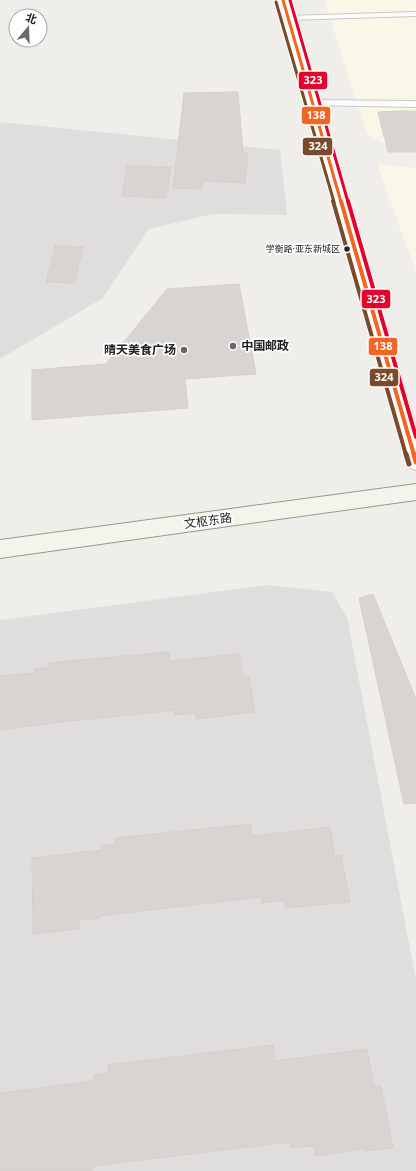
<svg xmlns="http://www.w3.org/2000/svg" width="416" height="1171" font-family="'Noto Sans','Noto Sans SC',sans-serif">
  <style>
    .residential { fill: #dfdedc }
    .education { fill: #f8f7e8 }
    .building { fill: #d7d4d2; stroke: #d3d0cc }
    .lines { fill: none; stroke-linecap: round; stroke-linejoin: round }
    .lane-casing { stroke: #c9c8c7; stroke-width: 2 }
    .street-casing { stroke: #c9c8c7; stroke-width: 2 }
    .secondary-casing { stroke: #999a82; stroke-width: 2 }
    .lane { fill: #fdfcfc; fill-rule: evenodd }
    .street { fill: #fdfcfc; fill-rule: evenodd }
    .secondary { fill: #f4f4ed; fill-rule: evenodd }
    .bus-1-far2-casing { stroke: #fff; stroke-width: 5 }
    .bus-1-far1-casing { stroke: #fff; stroke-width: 6 }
    .bus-1-casing { stroke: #fff; stroke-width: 8 }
    .bus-2-far2-casing { stroke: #fff; stroke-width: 5 }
    .bus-2-far1-casing { stroke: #fff; stroke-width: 6 }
    .bus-2-casing { stroke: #fff; stroke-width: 8 }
    .bus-3-far1-casing { stroke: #fff; stroke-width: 5 }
    .bus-3-casing { stroke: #fff; stroke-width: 6 }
    .bus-1-far2 { stroke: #f26522; stroke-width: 3 }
    .bus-1-far1 { stroke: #f26522; stroke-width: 4 }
    .bus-1 { stroke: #f26522; stroke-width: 5 }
    .bus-2-far2 { stroke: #7a4b2a; stroke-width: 3 }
    .bus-2-far1 { stroke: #7a4b2a; stroke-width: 4 }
    .bus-2 { stroke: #7a4b2a; stroke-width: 5 }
    .bus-3-far1 { stroke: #e4002b; stroke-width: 3 }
    .bus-3 { stroke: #e4002b; stroke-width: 4 }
    .bus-dot { fill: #222; stroke: #fff; stroke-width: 1.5 }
    .poi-dot { fill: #6a6968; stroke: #fff; stroke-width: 1.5 }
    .labels { text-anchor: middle; stroke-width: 3.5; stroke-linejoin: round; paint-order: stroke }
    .far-bus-label { font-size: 9px; fill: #222; stroke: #fff; text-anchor: end }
    .poi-label { font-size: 12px; font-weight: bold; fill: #222; stroke: #fff; text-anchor: start }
    .street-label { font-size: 12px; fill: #222; stroke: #fff }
    .line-badge { stroke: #fff; stroke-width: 1.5 }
    .badge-label { font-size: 11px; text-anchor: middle; font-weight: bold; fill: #fff }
  </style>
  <rect width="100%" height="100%" fill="#f0eeeb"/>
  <path class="residential" d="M0,122L280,150L287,215L213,214L149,229L103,298L0,359Z
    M268,585L332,592L347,617L416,980V1171H0V620Z"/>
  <path class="education" d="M324,0H416V153L397,151L367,134Z
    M377,164L416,168V272Z"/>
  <path class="building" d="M238,92L243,153H248L245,183L204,181L202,189L173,188L184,93Z
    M398,111H416V152H388L378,112Z
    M127,166L171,167L166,198L122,196Z
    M55,246L83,247L75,283L46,282Z
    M239,284L256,374L185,379L188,408L32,420V370L106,364L167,289Z
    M373,594L416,699V803L404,804L359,598Z
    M169,652L170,661L239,654L243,677H249L255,712L196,719L195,713L175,715V710L62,722L0,730V676L35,673V669L48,668V663Z
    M250,824L252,836L330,827L335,856L341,855L350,902L285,908L284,900L262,903L261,897L100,916V918L79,920V929L33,934L32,858L101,850V846L116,844L115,838Z
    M273,1045L275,1061L367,1049L374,1087L381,1086L393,1148L365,1151V1148L316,1156L314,1146L291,1148L290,1142L92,1166V1171H0V1093L94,1081V1075L109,1073L108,1065Z"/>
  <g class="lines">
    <defs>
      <path id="lane" d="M416,12V16L287,20L283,18L287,16Z
        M312,100L416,101V107L309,105L307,103Z"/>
      <path id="street" d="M277,0H289L416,428V470L409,467L406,462Z"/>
      <path id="secondary" d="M416,484V500L0,558V540Z"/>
    </defs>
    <use href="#lane" class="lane-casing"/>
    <use href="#street" class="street-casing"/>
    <use href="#secondary" class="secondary-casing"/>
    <use href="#lane" class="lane"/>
    <use href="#street" class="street"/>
    <use href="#secondary" class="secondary"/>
    <defs>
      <path id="bus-1-far2" d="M283,0L341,202"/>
      <path id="bus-1-far1" d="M341,201L414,455"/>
      <path id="bus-1" d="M414,454L416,462"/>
      <path id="bus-2-far2" d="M276,2L334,202"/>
      <path id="bus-2-far1" d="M333,201L406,455"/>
      <path id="bus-2" d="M406,454L409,464"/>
      <path id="bus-3-far1" d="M290,0L348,202"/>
      <path id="bus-3" d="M348,201L416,437"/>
    </defs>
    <use href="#bus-1-far2" class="bus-1-far2-casing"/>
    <use href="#bus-1-far1" class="bus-1-far1-casing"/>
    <use href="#bus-1" class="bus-1-casing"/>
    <use href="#bus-2-far2" class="bus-2-far2-casing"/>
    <use href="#bus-2-far1" class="bus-2-far1-casing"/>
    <use href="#bus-2" class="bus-2-casing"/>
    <use href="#bus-3-far1" class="bus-3-far1-casing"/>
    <use href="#bus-3" class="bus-3-casing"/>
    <use href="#bus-1-far2" class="bus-1-far2"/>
    <use href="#bus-1-far1" class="bus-1-far1"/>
    <use href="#bus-1" class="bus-1"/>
    <use href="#bus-2-far2" class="bus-2-far2"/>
    <use href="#bus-2-far1" class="bus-2-far1"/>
    <use href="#bus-2" class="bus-2"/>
    <use href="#bus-3-far1" class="bus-3-far1"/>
    <use href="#bus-3" class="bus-3"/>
  </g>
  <circle class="bus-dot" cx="347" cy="249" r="3.5"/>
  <g class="poi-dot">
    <circle cx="233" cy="346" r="4"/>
    <circle cx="184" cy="350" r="4"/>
  </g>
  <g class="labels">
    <g class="far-bus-label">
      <text x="340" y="252">学衡路·亚东新城区</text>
    </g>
    <g class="poi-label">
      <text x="241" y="350">中国邮政</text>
      <text x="176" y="354" text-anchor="end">晴天美食广场</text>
    </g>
    <g class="street-label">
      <text transform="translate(208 521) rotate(-8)" y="4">文枢东路</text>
    </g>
  </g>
  <g class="line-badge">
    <rect x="298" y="71" width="30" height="19" rx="4" fill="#e4002b"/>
    <rect x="301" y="106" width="30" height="19" rx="4" fill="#f26522"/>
    <rect x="302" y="137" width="31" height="19" rx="4" fill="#7a4b2a"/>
    <rect x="361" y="289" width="30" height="20" rx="4" fill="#e4002b"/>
    <rect x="368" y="337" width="30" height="19" rx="4" fill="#f26522"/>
    <rect x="369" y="368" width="30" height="19" rx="4" fill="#7a4b2a"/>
  </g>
  <g class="badge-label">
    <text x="313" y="84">323</text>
    <text x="316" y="119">138</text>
    <text x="318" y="150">324</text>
    <text x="376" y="303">323</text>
    <text x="383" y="350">138</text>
    <text x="384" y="381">324</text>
  </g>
  <g transform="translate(28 28) rotate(19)"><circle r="19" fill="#ffffff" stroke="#a7a7a7"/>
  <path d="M0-3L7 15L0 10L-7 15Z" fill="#6a6968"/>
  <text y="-6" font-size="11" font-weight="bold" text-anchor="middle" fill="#222222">北</text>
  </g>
</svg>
